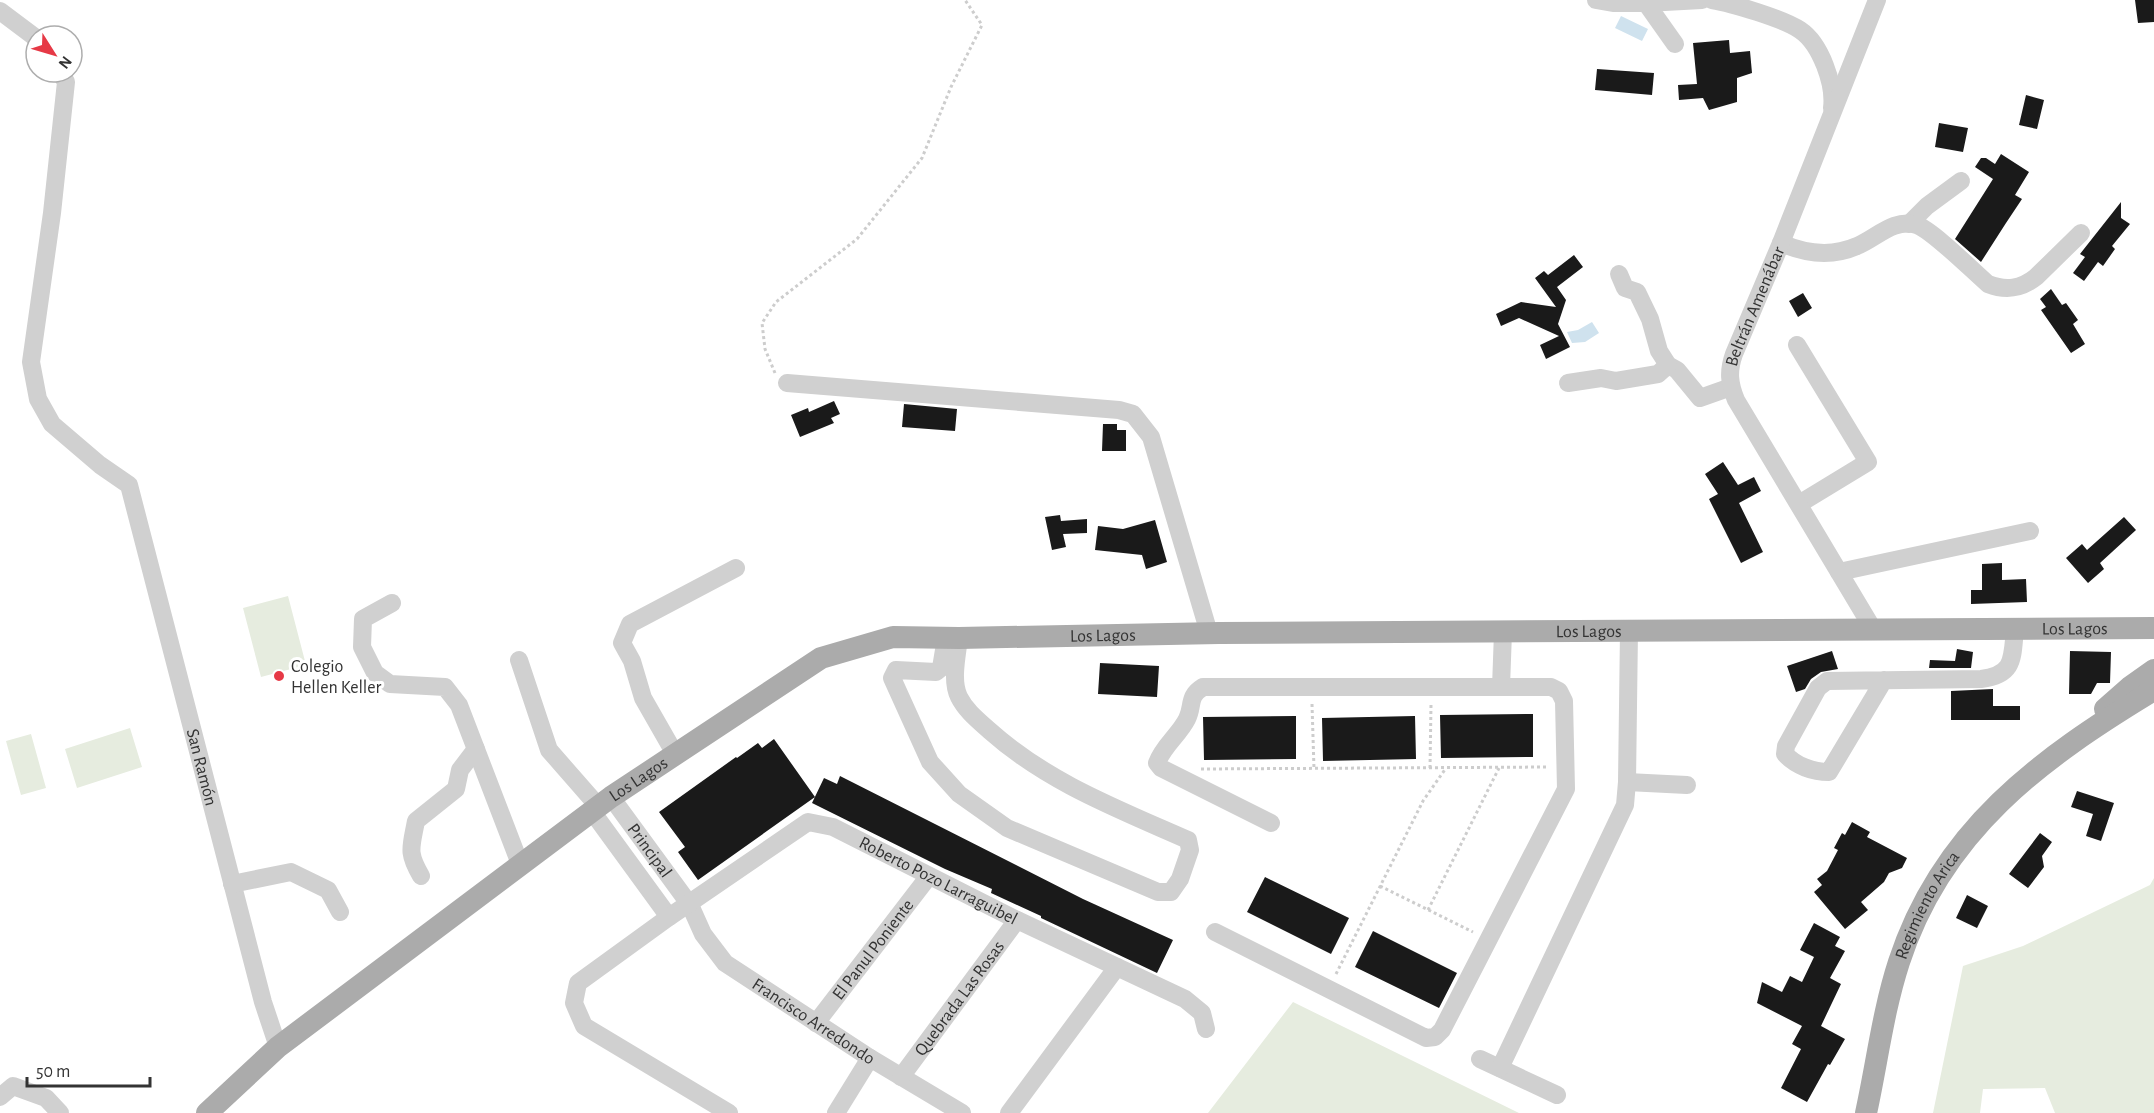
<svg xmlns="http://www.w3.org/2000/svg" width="2154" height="1113" font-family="'Alegreya Sans',sans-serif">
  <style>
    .green { fill: #e6ecdf }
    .water { fill: #cfe2ee }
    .building { fill: #1a1a1a }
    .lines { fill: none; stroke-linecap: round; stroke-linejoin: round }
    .path { stroke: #cdcdcd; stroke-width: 3; stroke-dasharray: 3 3; stroke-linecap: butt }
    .minor { stroke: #d0d0d0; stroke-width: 18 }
    .major { stroke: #ababab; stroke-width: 22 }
    .poi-dot { fill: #e63946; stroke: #fff; stroke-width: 2 }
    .labels { text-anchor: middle; stroke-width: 6; stroke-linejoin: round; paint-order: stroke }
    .street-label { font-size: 18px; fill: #333; stroke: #fff }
    .poi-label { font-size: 18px; fill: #333; stroke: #fff; text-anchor: start }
  </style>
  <rect width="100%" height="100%" fill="#fff"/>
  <path class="green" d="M288,596L306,665L261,677L243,608Z
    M130,728L142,767L77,788L65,749Z
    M31,734L46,788L21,795L6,741Z
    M2154,878V1113H2055L2045,1088L1983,1089L1980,1113H1933L1963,966L2023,946L2150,885Z
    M1293,1002L1519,1113H1208Z"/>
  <path class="water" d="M1621,16L1648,29L1642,41L1615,28Z
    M1592,322L1599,333L1585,342L1572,343L1567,332L1578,330Z"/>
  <path class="building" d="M2135,0H2154V22L2138,23Z
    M1729,40L1730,53L1750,51L1752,73L1737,78V102L1709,110L1703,98L1679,100L1678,85L1697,84L1693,43Z
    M1597,69L1654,73L1652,95L1595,90Z
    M2026,95L2044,100L2037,129L2019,125Z
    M1939,123L1968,128L1963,152L1935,147Z
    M2001,154L2029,172L2015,195L2022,199L2006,223L2004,221L2006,223L1981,262L1955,239L1993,179L1975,167L1981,158H1986L1995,164Z
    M2121,202V218L2130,224L2112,246L2115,249L2103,266L2098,262L2084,281L2073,273L2085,257L2080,254Z
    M1574,255L1583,267L1557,287L1566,300L1558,324L1570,347L1546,359L1540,345L1559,336L1519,318L1501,326L1496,314L1521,302L1556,307L1535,278L1544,271L1548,275Z
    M2051,289L2062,305L2066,303L2078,320L2073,324L2085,344L2071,353L2041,310L2046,307L2040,299Z
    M1803,293L1812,308L1798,317L1789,301Z
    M834,401L840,414L831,418L834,423L800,437L791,415L808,408L809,412Z
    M904,404L957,409L955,431L902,427Z
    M1103,424H1117V430H1126V451H1102Z
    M1723,462L1738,485L1754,477L1761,491L1739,503L1763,552L1741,563L1709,499L1718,494L1705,474Z
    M1060,515L1061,521L1087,519V533L1063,534L1066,547L1052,550L1045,517Z
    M2124,517L2136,530L2100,563L2104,569L2088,583L2066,558L2082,544L2087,550Z
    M1155,520L1167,562L1146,569L1142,555L1095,550L1098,526L1123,529Z
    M2002,563V580L2026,579L2027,602L1971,604V590H1982V564Z
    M1957,649L1973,652L1971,668H1929L1930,660L1955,661Z
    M1832,651L1838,669L1821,672L1811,679L1805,689L1796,692L1787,666Z
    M2070,651L2111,652L2110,683H2097L2091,694H2069Z
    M1100,663L1159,666L1157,697L1098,694Z
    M1993,689V706H2020V720H1951V691Z
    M1533,714V757L1441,758L1440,715Z
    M1296,716V759L1204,760L1203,717Z
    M1415,716L1416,759L1323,761L1322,718Z
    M774,739L815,797L698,880L678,852L685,847L659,812L736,757L737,758L758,743L762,748Z
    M840,776L1083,899L1173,940L1157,973L1041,918V916L991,893L992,889L945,869L812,803L824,778L837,784Z
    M2077,791L2114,803L2101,841L2086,836L2093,814L2071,807Z
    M1852,822L1870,832L1867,837L1907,858L1902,868L1889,873L1884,882L1861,902L1868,910L1845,929L1814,892L1822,885L1817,879L1827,871L1838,850L1834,848L1842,833L1845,835Z
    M2040,833L2052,842L2042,856L2044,867L2028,888L2009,874Z
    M1265,877L1349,918L1331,954L1247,912Z
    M1967,895L1988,906L1977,928L1956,918Z
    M1814,923L1840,937L1835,946L1845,951L1830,978L1841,984L1821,1026L1845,1039L1830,1065L1828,1064L1807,1102L1781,1088L1801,1049L1792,1044L1802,1026L1757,1003L1762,982L1782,992L1790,976L1802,982L1814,957L1800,950Z
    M1373,931L1457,973L1439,1008L1355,967Z"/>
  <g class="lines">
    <path class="path" d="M775,373L765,349L762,323L776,302L857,239L922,158L951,87L982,25L965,0
      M1312,704L1314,769
      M1430,768L1431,704
      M1201,769L1548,767
      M1380,886L1473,932
      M1428,910L1499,768
      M1336,974L1423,801L1446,768"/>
    <g class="minor">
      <path d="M1596,0L1613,3H1646"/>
      <path d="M1712,0C1731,3 1784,19 1800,30C1821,44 1835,85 1832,108"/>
      <path d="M0,11L36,38"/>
      <path d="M1675,44L1646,3L1702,0"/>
      <path id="s1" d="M60,72L66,82L52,213L31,362L38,399L52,424L100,465L129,485L263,1002L278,1047"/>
      <path d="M1909,224L1927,206L1961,181"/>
      <path d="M1781,243C1806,254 1832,257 1857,246C1877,238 1893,218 1917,225C1933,231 1973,271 1988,284C2006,291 2021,289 2036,277L2081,233"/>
      <path d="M1619,274L1625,288L1637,292L1650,319L1659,351L1668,365L1677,370L1700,398L1731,387"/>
      <path d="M1797,345L1868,462L1799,504"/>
      <path d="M787,383L1119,410L1133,414L1151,437L1209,633"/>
      <path d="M1568,383L1601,378L1616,381L1658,374L1668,365"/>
      <path d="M1839,572L2030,531"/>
      <path d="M392,603L363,619L362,647L375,673L390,684L445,687L459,705L520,864"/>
      <path id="s2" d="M1873,629L1736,400C1729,383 1728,371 1734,354L1781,243L1877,0"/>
      <path d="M946,638L941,668L936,672L896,670L892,678L930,762L959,794L1007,828L1158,892H1171L1180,879L1190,850L1188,840C1118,809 1047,782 990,731C979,721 966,711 959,697C951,681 957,656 959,638"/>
      <path d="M519,660L549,750L598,806"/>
      <path d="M1884,680L1829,772C1813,772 1796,766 1785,754L1786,746L1818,688L1827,681L1981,679C2015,675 2012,658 2015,629"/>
      <path d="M1501,687L1503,632"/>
      <path d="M675,754L643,698L632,661L622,643L630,624L736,568"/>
      <path d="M1627,782L1687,785"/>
      <path id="s3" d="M611,797L690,905L703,934L725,963L870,1058L962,1113"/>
      <path d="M591,810L669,917"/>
      <path d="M421,876C407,852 411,848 416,821L456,789L460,770L476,749"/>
      <path d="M232,884L291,872L328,890L340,912"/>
      <path d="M1215,932L1426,1038L1435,1037L1442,1030L1566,789L1564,701L1559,691L1551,687H1203C1187,697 1194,705 1187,719C1179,735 1163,746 1157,763L1161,768L1271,823"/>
      <path id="s4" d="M816,1023L929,876"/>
      <path d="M1480,1059L1557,1095"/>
      <path d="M1500,1068L1625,805L1627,782L1629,631"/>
      <path id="s5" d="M901,1077L1017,920"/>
      <path d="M0,1097L13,1086L46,1098L60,1113"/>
      <path id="s6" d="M729,1113L584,1026L574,1003L578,983L669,917L808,822L833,827L1017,920L1185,999L1202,1013L1206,1029"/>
      <path d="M836,1113L870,1058"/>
      <path d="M1009,1113L1117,967"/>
    </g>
    <g class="major">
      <path d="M2105,709L2130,687L2154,670"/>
      <path id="s7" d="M207,1113L278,1047L611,797L821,658L893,637L959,638L1219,633L2154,628"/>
      <path id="s8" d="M1866,1113C1877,1063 1883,1011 1899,962C1942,830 2040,759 2154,690"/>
    </g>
  </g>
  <circle class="poi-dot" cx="279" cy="676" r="6"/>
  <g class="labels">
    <g class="street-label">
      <text dy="6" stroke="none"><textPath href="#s2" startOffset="366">Beltrán Amenábar</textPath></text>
      <text dy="6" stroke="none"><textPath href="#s7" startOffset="2022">Los Lagos</textPath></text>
      <text dy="6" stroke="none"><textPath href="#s7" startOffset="1536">Los Lagos</textPath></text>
      <text dy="6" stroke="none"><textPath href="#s7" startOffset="1050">Los Lagos</textPath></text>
      <text dy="6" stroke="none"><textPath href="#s1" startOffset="750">San Ramón</textPath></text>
      <text dy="6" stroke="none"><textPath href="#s7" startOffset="546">Los Lagos</textPath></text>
      <text dy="6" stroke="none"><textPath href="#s3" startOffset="66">Principal</textPath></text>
      <text dy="6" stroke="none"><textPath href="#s6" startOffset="639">Roberto Pozo Larraguibel</textPath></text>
      <text dy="6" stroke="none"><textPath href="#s8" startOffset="218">Regimiento Arica</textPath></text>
      <text dy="6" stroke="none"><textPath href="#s4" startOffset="93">El Panul Poniente</textPath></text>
      <text dy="6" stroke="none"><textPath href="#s5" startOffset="98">Quebrada Las Rosas</textPath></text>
      <text dy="6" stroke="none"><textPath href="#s3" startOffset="308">Francisco Arredondo</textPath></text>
    </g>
    <g class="poi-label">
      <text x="291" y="672">Colegio<tspan x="291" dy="21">Hellen Keller</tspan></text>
    </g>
  </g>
  <g transform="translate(54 54) rotate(127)"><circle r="28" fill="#ffffff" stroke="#adadad" stroke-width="1.5"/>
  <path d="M0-4.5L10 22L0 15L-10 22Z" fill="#e63946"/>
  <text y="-9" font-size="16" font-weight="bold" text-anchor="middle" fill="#333333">N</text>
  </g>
  <path d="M27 1077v9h123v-9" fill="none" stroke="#333333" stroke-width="3"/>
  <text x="36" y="1077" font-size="18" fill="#333333" stroke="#ffffff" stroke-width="4.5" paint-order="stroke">50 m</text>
</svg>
